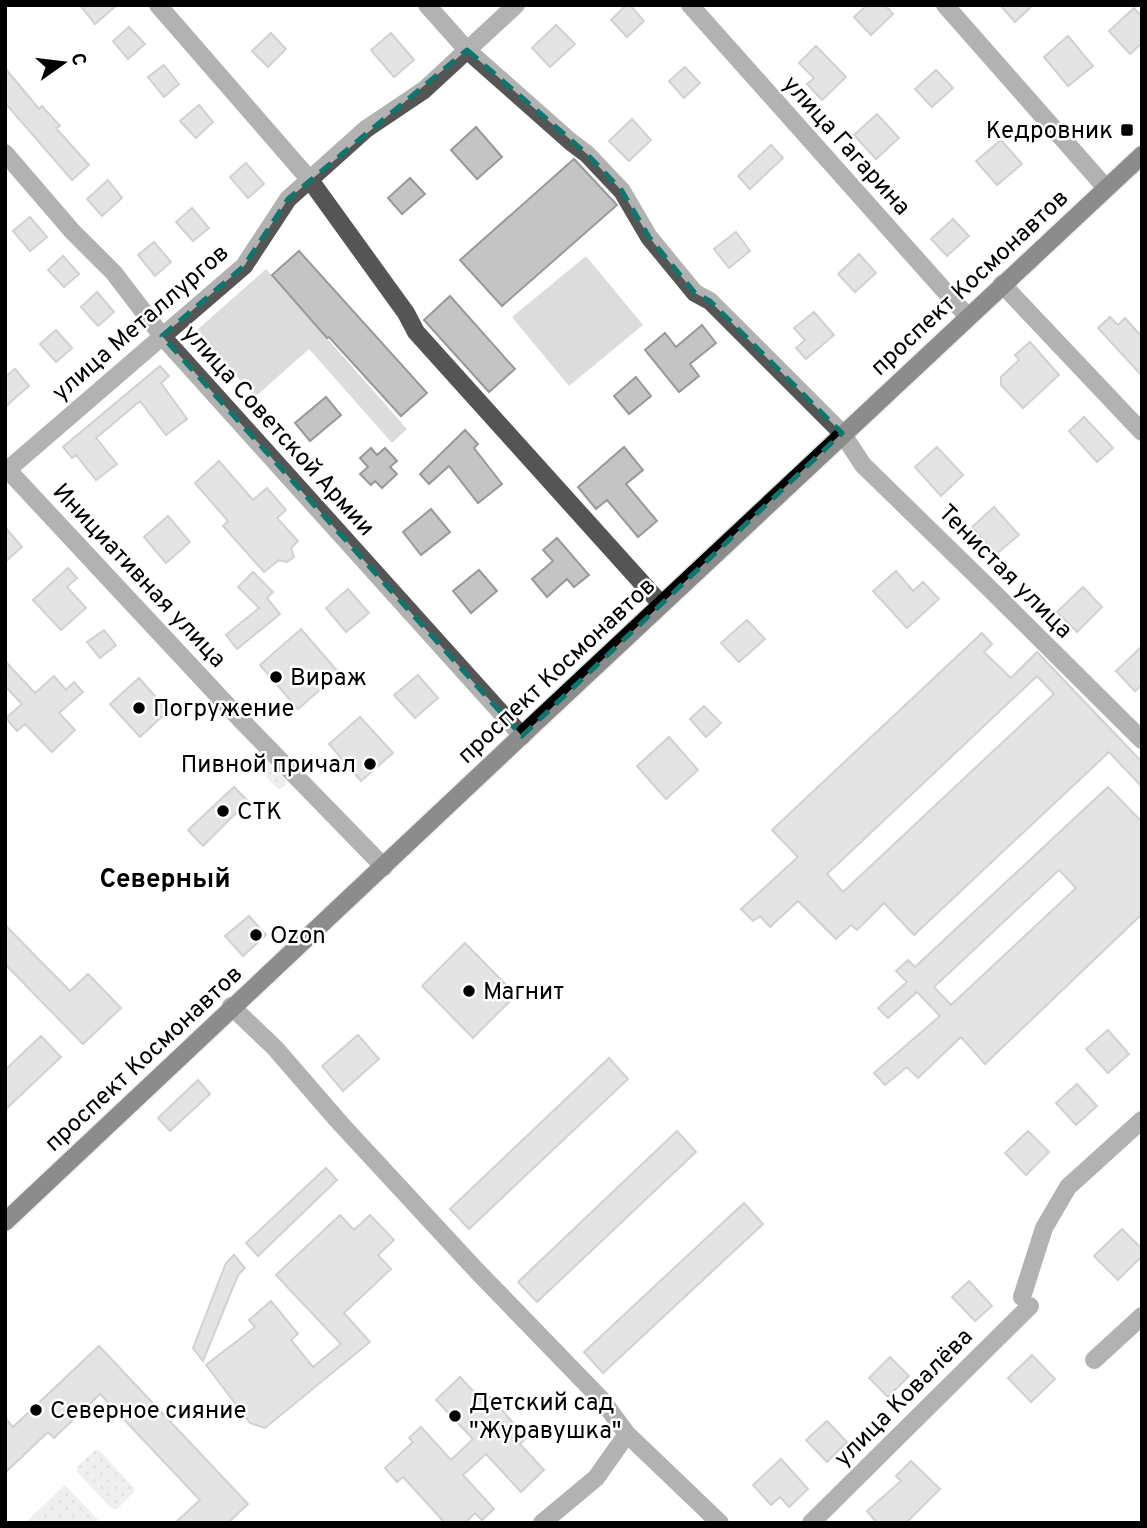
<svg xmlns="http://www.w3.org/2000/svg" width="1147" height="1528" font-family="Overpass,sans-serif">
  <style>
    .grass { fill: url(#grass-dots) }
    .garden { fill: #dcdcdc }
    .building { fill: #c4c4c4; stroke: #999; stroke-width: 2; fill-rule: evenodd }
    .lines { fill: none; stroke-linecap: round; stroke-linejoin: round }
    .major-casing { stroke: #dbdbdb; stroke-width: 21 }
    .minor { stroke: #555; stroke-width: 18 }
    .major { stroke: #000; stroke-width: 18 }
    .marked { fill: none; stroke: #0f766e; stroke-width: 5; stroke-dasharray: 14 9; stroke-linejoin: round }
    .poi-dot { fill: #000; stroke: #fff; stroke-width: 2.5 }
    .labels { text-anchor: middle; stroke-width: 5; stroke-linejoin: round; paint-order: stroke }
    .poi-label { font-size: 24px; fill: #000; stroke: #fff; text-anchor: start }
    .street-label { font-size: 24px; fill: #000; stroke: #fff }
    .neighbourhood-label { font-size: 26px; font-weight: bold; fill: #000; stroke: #fff }
  </style>
  <defs>
    <pattern id="grass-dots" width="8" height="8" patternUnits="userSpaceOnUse" patternTransform="scale(1.75)"><rect width="8" height="8" fill="#dcdcdc"/><path d="M2 2h.1M6 6h.1" fill="none" stroke="#bbb" stroke-width="1.8" stroke-linecap="round"/></pattern>
  </defs>
  <rect width="100%" height="100%" fill="#fff"/>
  <path class="grass" d="M256,751L261,753L286,781V785L280,789L277,788L249,760Z
    M95,1450L100,1451L134,1488V1492L117,1509H112L77,1472V1467Z
    M65,1485L98,1520L95,1523H25Z"/>
  <path class="garden" d="M586,256L643,325L569,386L512,317Z
    M266,269L407,429L392,443L309,349L255,397L197,330Z"/>
  <path class="building" d="M80,5H117L95,24Z
    M626,5H630L644,21L627,37L611,20Z
    M867,5H885L893,14L871,35L854,17Z
    M1000,5H1033L1015,22Z
    M1134,8L1142,17V43L1130,54L1109,31Z
    M556,25L575,44L550,67L532,48Z
    M129,27L145,44L128,59L113,41Z
    M271,33L286,49L268,67L252,51Z
    M391,33L414,60L394,77L371,50Z
    M1068,36L1093,66L1068,86L1044,57Z
    M816,46L846,77L822,100L807,84L814,78L799,63Z
    M164,65L179,84L164,97L148,77Z
    M685,67L700,83L684,98L669,81Z
    M5,68L39,109L42,106L60,126L56,128L89,165L72,180L5,103Z
    M936,70L953,88L932,107L915,89Z
    M199,105L213,122L196,138L180,121Z
    M877,114L899,138L876,159L854,135Z
    M632,119L651,140L629,161L609,141Z
    M476,127L502,157L477,179L451,150Z
    M1001,140L1022,164L997,185L976,161Z
    M771,145L783,158L750,189L738,176Z
    M574,159L617,205L502,306L460,260Z
    M246,163L264,184L248,198L230,177Z
    M410,178L425,194L402,214L388,198Z
    M108,180L122,198L102,216L87,199Z
    M192,208L209,228L193,241L176,222Z
    M30,217L47,237L30,251L13,231Z
    M953,219L969,236L947,256L931,239Z
    M736,232L750,251L729,268L714,249Z
    M154,242L171,262L155,276L138,255Z
    M299,251L427,393L401,416L329,337L327,338L272,275Z
    M859,254L876,273L855,292L838,274Z
    M63,256L79,274L64,287L48,270Z
    M97,292L114,312L98,326L81,307Z
    M450,296L515,369L489,392L424,320Z
    M814,312L834,335L806,359L796,348L805,340L794,328Z
    M1110,317L1118,325L1125,318L1142,337V376L1098,328Z
    M702,325L716,343L690,364L699,376L679,392L645,350L665,333L676,347Z
    M56,330L72,348L56,362L40,344Z
    M1030,342L1059,375L1023,408L1001,385V377L1019,360L1015,355Z
    M160,366L169,376L161,383L187,419L166,435L140,401L96,438L117,464L96,480L76,455L72,458L63,447Z
    M15,369L29,386L5,407V377Z
    M636,377L651,396L629,414L614,396Z
    M326,397L341,415L310,441L295,423Z
    M1084,417L1113,448L1097,462L1069,431Z
    M465,430L478,444L474,448L502,484L478,503L449,466L429,484L420,474Z
    M624,447L643,470L626,484L657,521L638,537L607,500L596,509L578,487Z
    M937,447L963,475L941,496L915,467Z
    M371,448L377,455L385,448L397,461L390,467L397,474L382,488L375,481L371,485L360,474L368,467L360,458Z
    M219,461L253,500L267,488L286,510L277,518L298,541L291,548L294,557L287,562L279,560L264,572L223,526L228,521L195,483Z
    M994,507L1019,535L996,554L972,527Z
    M431,509L450,532L421,555L403,532Z
    M168,516L190,542L166,563L144,537Z
    M5,527L22,547L5,562Z
    M557,538L589,575L574,587L567,579L547,597L532,579L553,561L543,550Z
    M68,568L77,578L67,587L86,608L61,630L33,600Z
    M479,570L497,591L471,613L453,591Z
    M896,571L913,591L923,582L939,599L907,628L873,591Z
    M253,572L273,592L267,598L280,614L237,649L226,635L259,608L238,587Z
    M1083,587L1102,607L1077,632L1057,612Z
    M348,589L369,613L346,632L326,608Z
    M747,620L765,639L739,662L721,643Z
    M301,629L339,673L298,709L260,665Z
    M104,630L116,645L100,658L87,642Z
    M982,633L992,644L984,652L1011,678L1037,652L1142,762V787L1109,752L914,935L884,903L857,930L851,925L836,939L798,901L770,927L760,916L753,921L741,909L798,857L772,830ZM1037,676L1054,694L843,892L827,874Z
    M1142,646V685L1135,691L1116,671Z
    M5,661L35,693L54,676L66,690L74,682L83,692L59,713L75,730L52,752L25,724L17,731L6,718L22,704L5,686Z
    M418,675L438,698L415,718L394,695Z
    M139,678L168,711L140,737L110,704Z
    M704,706L721,723L706,737L690,719Z
    M360,717L393,753L361,781L329,744Z
    M669,737L698,770L666,799L637,766Z
    M234,787L248,801L203,846L188,830Z
    M1108,787L1142,822V914L985,1064L961,1037L918,1078L907,1067L885,1085L874,1073L940,1016L917,992L888,1018L878,1008L907,982L896,971L908,960L915,967ZM1059,870L1076,888L951,1005L934,987Z
    M249,916L266,935L243,956L225,936Z
    M5,925L70,991L88,974L121,1008L83,1044L5,964Z
    M465,943L516,995L473,1038L422,986Z
    M1108,1030L1129,1054L1108,1073L1086,1049Z
    M358,1035L379,1059L343,1091L322,1066Z
    M41,1036L61,1057L5,1110V1070Z
    M609,1058L628,1079L469,1229L450,1209Z
    M198,1080L210,1094L170,1131L158,1118Z
    M1077,1084L1097,1106L1076,1125L1056,1103Z
    M677,1131L696,1152L537,1302L518,1282Z
    M1028,1131L1049,1152L1026,1175L1005,1153Z
    M326,1168L337,1180L258,1256L246,1243Z
    M744,1203L763,1224L603,1373L584,1352Z
    M340,1215L354,1230L370,1215L394,1240L378,1255L391,1269L344,1313L370,1342L265,1428L250,1423L206,1365L255,1327L249,1320L271,1301L298,1334L291,1340L313,1367L341,1344L276,1275Z
    M1122,1229L1142,1249V1256L1118,1280L1094,1256Z
    M234,1255L245,1268L238,1275L203,1361L193,1348L226,1263Z
    M969,1281L992,1306L975,1321L952,1297Z
    M99,1346L248,1504L228,1523H175L200,1500L100,1394L54,1438L48,1432L5,1473V1418L13,1427Z
    M1032,1355L1055,1379L1031,1402L1008,1378Z
    M890,1357L909,1376L888,1397L869,1378Z
    M460,1377L484,1403L490,1397L503,1411L526,1438L520,1444L544,1470L521,1492L486,1454L463,1475L494,1509L482,1520L475,1513L465,1523H445L403,1477L397,1482L385,1468L413,1442L409,1438L421,1427L451,1460L473,1439L436,1400Z
    M827,1421L847,1442L827,1462L806,1440Z
    M781,1459L808,1489L789,1507L780,1497L771,1505L753,1485Z
    M911,1461L940,1489L906,1523H877L867,1511L901,1481L896,1476Z"/>
  <g class="lines">
    <defs>
      <path id="major" d="M5,1222C383,865 762,510 1142,155"/>
    </defs>
    <use href="#major" class="major-casing"/>
    <path class="minor" d="M158,5L310,180L406,313L416,332L661,604
      M427,5L467,50L571,142L587,154L622,191L649,237L695,293L710,301L842,433L863,465L987,586L1142,740
      M690,5L968,317
      M945,5L1106,188
      M5,153L72,231L114,273L162,336L522,736
      M1002,284L1142,432
      M5,467L241,720L384,867
      M5,472L244,266L288,199L366,129L424,90L516,5
      M231,1006L275,1048L340,1123L477,1271L602,1400L627,1434L720,1523
      M1022,1297L1044,1228L1068,1187L1142,1120
      M1094,1360L1142,1316
      M542,1523L596,1478L627,1434
      M811,1523L1030,1306"/>
    <use href="#major" class="major"/>
  </g>
  <path d="M0 0H1147V1528H0ZM467,50L587,154L622,191L649,237L695,293L710,301L842,433L522,736L162,336L244,266L288,199Z" fill="#fff" fill-opacity=".55" fill-rule="evenodd"/>
  <path class="marked" d="M467,50L587,154L622,191L649,237L695,293L710,301L842,433L522,736L162,336L244,266L288,199Z"/>
  <g class="poi-dot">
    <rect x="1120" y="123" width="14" height="14" rx="3.5"/>
    <circle cx="276" cy="677" r="7"/>
    <circle cx="139" cy="708" r="7"/>
    <circle cx="370" cy="764" r="7"/>
    <circle cx="223" cy="811" r="7"/>
    <circle cx="256" cy="935" r="7"/>
    <circle cx="469" cy="991" r="7"/>
    <circle cx="36" cy="1410" r="7"/>
    <circle cx="455" cy="1416" r="7"/>
  </g>
  <g class="labels">
    <g class="poi-label">
      <text x="1113" y="138" text-anchor="end">Кедровник</text>
      <text x="290" y="685">Вираж</text>
      <text x="153" y="716">Погружение</text>
      <text x="356" y="772" text-anchor="end">Пивной причал</text>
      <text x="237" y="819">СТК</text>
      <text x="270" y="943">Ozon</text>
      <text x="483" y="999">Магнит</text>
      <text x="469" y="1410">Детский сад<tspan x="469" dy="28">"Журавушка"</tspan></text>
      <text x="50" y="1418">Северное сияние</text>
    </g>
    <g class="street-label">
      <text transform="translate(847 145) rotate(48)" y="8">улица Гагарина</text>
      <text transform="translate(969 282) rotate(-43)" y="8">проспект Космонавтов</text>
      <text transform="translate(140 322) rotate(-41)" y="8">улица Металлургов</text>
      <text transform="translate(279 430) rotate(48)" y="8">улица Советской Армии</text>
      <text transform="translate(1006 571) rotate(45)" y="8">Тенистая улица</text>
      <text transform="translate(140 575) rotate(47)" y="8">Инициативная улица</text>
      <text transform="translate(556 670) rotate(-43)" y="8">проспект Космонавтов</text>
      <text transform="translate(143 1058) rotate(-43)" y="8">проспект Космонавтов</text>
      <text transform="translate(903 1397) rotate(-45)" y="8">улица Ковалёва</text>
    </g>
    <g class="neighbourhood-label">
      <text x="165" y="887">Северный</text>
    </g>
  </g>
  <rect width="1147" height="1528" fill="none" stroke="#000000" stroke-width="14"/>
  <g transform="translate(63 63) rotate(76)" stroke="#ffffff" stroke-width="5" paint-order="stroke">
  <path d="M0-5L12 26L0 18L-12 26Z" fill="#000000"/>
  <text y="-10" font-size="19" font-weight="bold" text-anchor="middle" fill="#000000">С</text>
  </g>
</svg>
